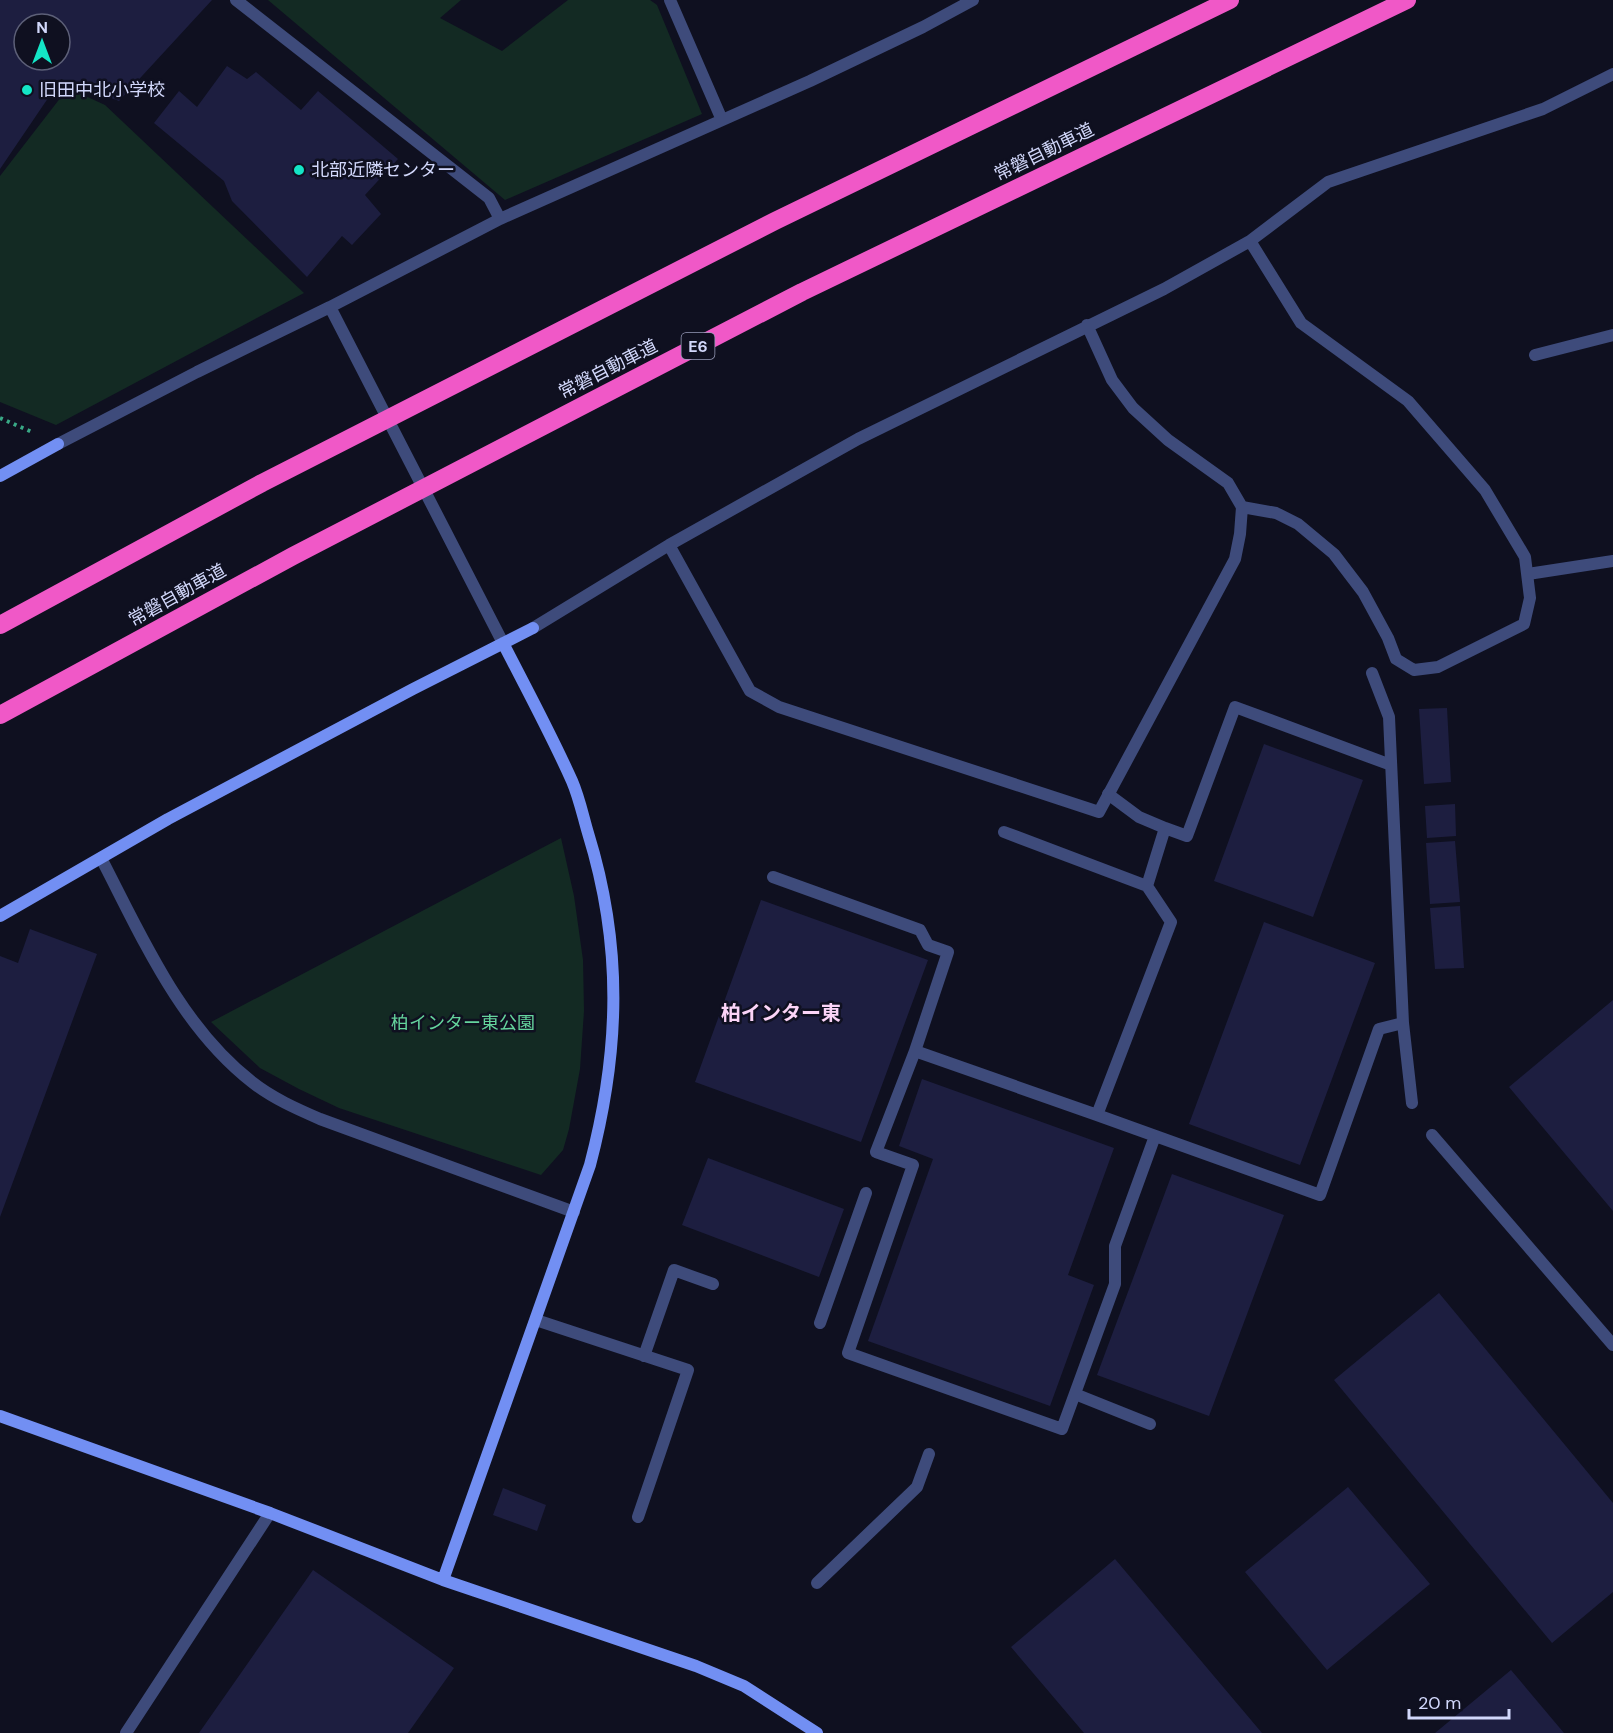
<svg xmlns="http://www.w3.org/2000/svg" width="1613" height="1733" font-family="'DM Sans','Noto Sans JP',sans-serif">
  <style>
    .green { fill: #132a23 }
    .building { fill: #1d1e40; fill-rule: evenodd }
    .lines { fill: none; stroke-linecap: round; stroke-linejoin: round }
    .path { stroke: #39a986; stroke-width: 4; stroke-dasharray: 3 4.5; stroke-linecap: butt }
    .lane { stroke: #3e4b7b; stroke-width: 12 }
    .street { stroke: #3e4b7b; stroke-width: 12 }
    .secondary { stroke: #728ff3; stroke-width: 12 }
    .highway { stroke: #f058c7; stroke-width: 18 }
    .poi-dot { fill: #14e5c6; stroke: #0f1020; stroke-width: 2 }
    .labels { text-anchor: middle; stroke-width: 5; stroke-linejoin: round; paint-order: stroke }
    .shield { fill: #0f1020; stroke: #989cb9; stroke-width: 1.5 }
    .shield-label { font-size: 16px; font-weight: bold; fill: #d2d8fb }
    .poi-label { font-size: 18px; fill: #d2d8fb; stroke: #0f1020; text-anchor: start }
    .street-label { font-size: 18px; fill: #d2d8fb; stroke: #0f1020 }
    .park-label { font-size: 18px; fill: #65d49d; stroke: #0f1020 }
    .neighbourhood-label { font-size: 20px; font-weight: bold; fill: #fbd4f7; stroke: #0f1020 }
  </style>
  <rect width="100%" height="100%" fill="#0f1020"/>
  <path class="green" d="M268,0H461L440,18L502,51L568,0H650L657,5L702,114L505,200Z
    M68,88L105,105L304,293L56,425L0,402V176Z
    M561,838L574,896L583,960L584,1011L580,1069L569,1129L563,1150L541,1175L339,1108L299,1089L260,1068L211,1022Z"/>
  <path class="building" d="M0,0H212L119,101L61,79L0,169ZM24,24H60V60H24Z
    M227,66L247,79L256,72L301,110L318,91L398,159L365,195L381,214L352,245L342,236L307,277L232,201L224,181L154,123L179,91L197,107Z
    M1447,708L1451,782L1424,784L1419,709Z
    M1264,744L1363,780L1313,917L1214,881Z
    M1455,804L1456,836L1427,838L1425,806Z
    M1455,841L1460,902L1430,904L1426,843Z
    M761,900L928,960L861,1142L695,1082Z
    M1460,906L1464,968L1435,969L1430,908Z
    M1264,922L1375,963L1300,1165L1189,1124Z
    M30,929L97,954L0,1217V956L18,963Z
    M1613,1000V1211L1509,1087Z
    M922,1079L1114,1148L1068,1275L1094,1285L1050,1406L868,1341L933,1159L899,1146Z
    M708,1158L844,1209L819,1277L682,1225Z
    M1172,1174L1284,1215L1209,1416L1097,1375Z
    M1439,1293L1613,1503V1592L1552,1643L1334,1380Z
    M1348,1487L1430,1584L1327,1670L1245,1572Z
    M503,1488L546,1505L537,1531L493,1515Z
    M1115,1559L1262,1733H1084L1011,1647Z
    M313,1570L454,1668L408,1733H199Z
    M1511,1670L1564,1733H1435Z"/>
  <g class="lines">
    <path class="path" d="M0,418L32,432"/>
    <path class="lane" d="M1535,355L1613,335
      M1108,794L1139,817L1165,828L1147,886L1171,922L1097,1115L1320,1195L1379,1029L1403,1023L1389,717L1372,673
      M1165,828L1187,836L1235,707L1391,765
      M1004,832L1147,886
      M773,877L920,930L928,945L948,952L915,1051
      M1403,1023L1412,1103
      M1097,1115L915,1051L876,1152L913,1165L848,1353L1062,1429L1115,1284V1246L1155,1136
      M536,1320L688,1370L638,1517
      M820,1323L866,1193
      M644,1356L674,1270L713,1284
      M1075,1394L1150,1424
      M817,1583L917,1487L929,1454"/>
    <path class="street" d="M236,0L489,198L500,219
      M670,0L722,120
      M330,307L503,643
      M58,444L197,372L330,307L500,219L810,81L923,27L973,0
      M1242,507L1276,513L1298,524L1334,554L1363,592L1388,638L1396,659L1414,670L1438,667L1524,624L1530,598L1525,557L1485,490L1408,401L1301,323L1250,241
      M669,545L750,691L779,707L1099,812L1235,559L1240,534L1242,507L1228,483L1168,440L1133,408L1112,380L1087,325
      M1528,574L1613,561
      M533,628L669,545L858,439L1164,289L1250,241L1328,182L1543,109L1613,74
      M101,858C142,937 180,1026 252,1082C272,1098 297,1109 320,1119L574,1212
      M1432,1135L1613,1345
      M126,1733L270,1513"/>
    <path class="secondary" d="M0,476L58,444
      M0,916L168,819L413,689L533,628
      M0,1416L270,1513L443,1580L696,1666L744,1686L817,1733
      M443,1580L590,1165C620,1051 623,946 588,833C583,816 579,797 572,781C551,734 526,688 503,643"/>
    <path class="highway" d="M0,625L262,483L775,221L1230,0
      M0,715L293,556L802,292L1407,0"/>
  </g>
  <g class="poi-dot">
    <circle cx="27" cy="90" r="6"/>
    <circle cx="299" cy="170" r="6"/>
  </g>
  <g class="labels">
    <rect class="shield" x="681.5" y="333" width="33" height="26" rx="4.5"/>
    <g class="shield-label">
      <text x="698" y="352">E6</text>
    </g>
    <g class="poi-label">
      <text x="39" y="96">旧田中北小学校</text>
      <text x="311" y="176">北部近隣センター</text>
    </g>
    <g class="street-label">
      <text transform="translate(1044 152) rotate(-26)" y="6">常磐自動車道</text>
      <text transform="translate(608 369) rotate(-27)" y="6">常磐自動車道</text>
      <text transform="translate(177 595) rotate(-29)" y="6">常磐自動車道</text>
    </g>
    <g class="park-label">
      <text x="463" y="1029">柏インター東公園</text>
    </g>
    <g class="neighbourhood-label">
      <text x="781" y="1020">柏インター東</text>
    </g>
  </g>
  <g transform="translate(42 42)"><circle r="28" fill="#0f1020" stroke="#5d6078" stroke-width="1.5"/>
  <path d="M0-4.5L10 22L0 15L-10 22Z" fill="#14e5c6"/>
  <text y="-9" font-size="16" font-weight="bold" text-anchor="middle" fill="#d2d8fb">N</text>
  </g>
  <path d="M1409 1709v9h100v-9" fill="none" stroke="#d2d8fb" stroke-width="3"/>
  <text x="1418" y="1709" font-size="18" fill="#d2d8fb" stroke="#0f1020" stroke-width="4.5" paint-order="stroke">20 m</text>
</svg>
